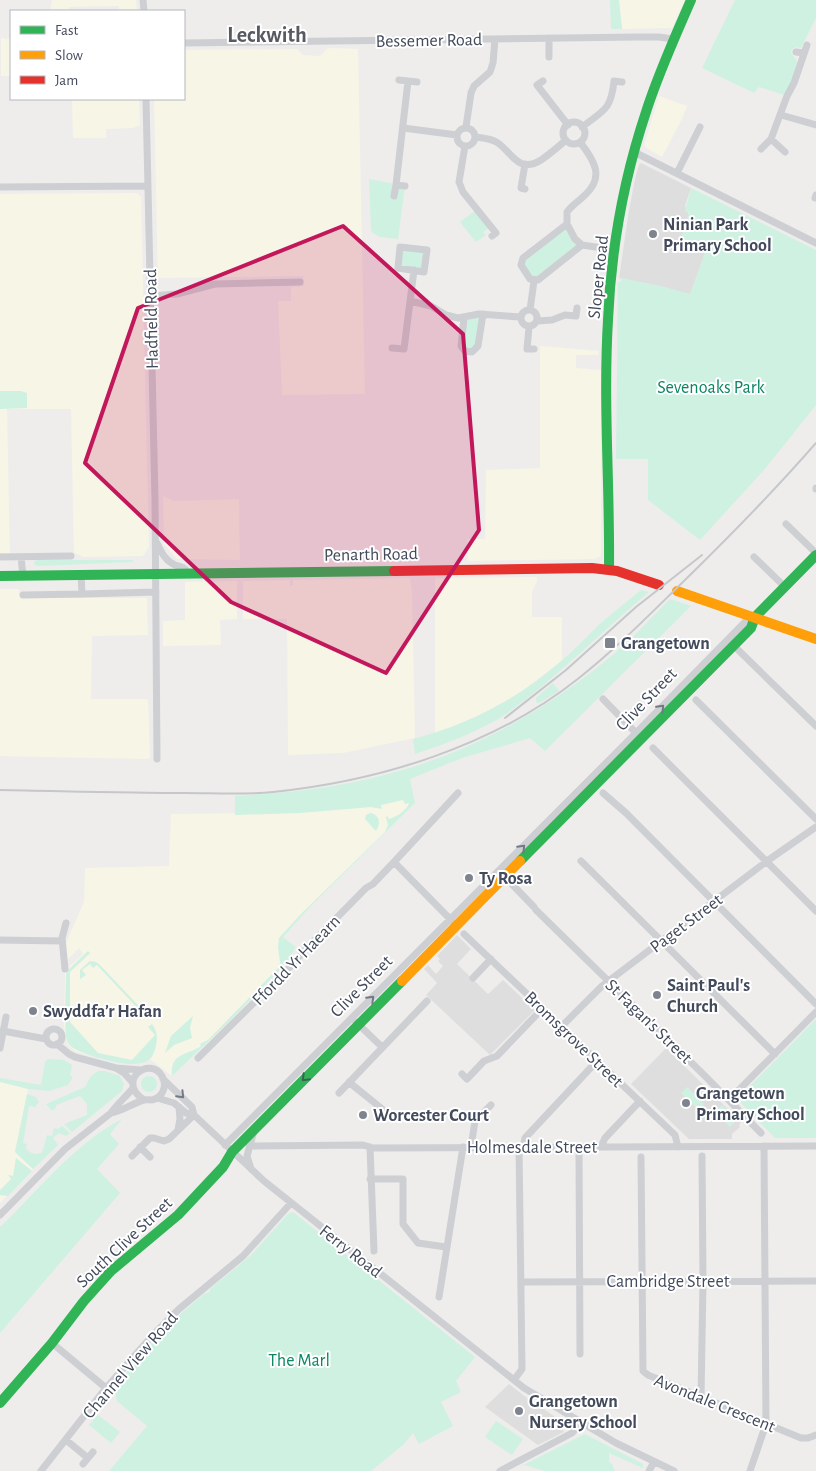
<svg xmlns="http://www.w3.org/2000/svg" width="816" height="1471" font-family="'Alegreya Sans',sans-serif">
  <style>
    .commercial { fill: #f7f5e6 }
    .education { fill: #dfdedf }
    .green { fill: #cef1e2 }
    .lines { fill: none; stroke-linecap: round; stroke-linejoin: round }
    .street { stroke: #cdcfd3; stroke-width: 7 }
    .fast { stroke: #30b455; stroke-width: 10 }
    .slow { stroke: #ff9f0a; stroke-width: 10 }
    .jam { stroke: #e5322d; stroke-width: 10 }
    .rail { stroke: #c5c7ca; stroke-width: 2 }
    .oneway { stroke: #737985 }
    .oneway2 { stroke: #3e5f5a }
    .marked { fill: #c2185b; fill-opacity: 0.2; stroke: #c2185b; stroke-width: 4; stroke-linejoin: round }
    .poi-dot { fill: #7e838e; stroke: #fff; stroke-width: 2 }
    .labels { text-anchor: middle; stroke-width: 4; stroke-linejoin: round; paint-order: stroke }
    .street-label { font-size: 18px; fill: #424a5b; stroke: #fff }
    .poi-label { font-size: 18px; font-weight: bold; fill: #424a5b; stroke: #fff; text-anchor: start }
    .park-label { font-size: 18px; fill: #0b8562; stroke: #fff }
    .district-label { font-size: 22px; font-weight: bold; fill: #585a62; stroke: #fff }
  </style>
  <rect width="100%" height="100%" fill="#eeedec"/>
  <path class="commercial" d="M52,0H136L137,11H119V6L69,7V11H50Z
    M619,0H685L672,28L622,29Z
    M1,38L11,39V76H1Z
    M328,48L358,49L365,394L282,395L278,301H291V287L304,286L303,276L158,278L154,99H184V50L297,49L303,55L320,56Z
    M659,96L687,106L682,119L662,157L646,148L644,145Z
    M72,99H139L140,125L133,128L106,129V138H73Z
    M137,193L141,197L149,547L143,556L84,557L74,553L71,409H7L10,553H0V194Z
    M540,346L599,351L598,355H576V368L601,370V556L594,559L468,561L467,539H485L486,470L540,468Z
    M163,496L174,501L239,499L240,560L177,559L164,544Z
    M537,577V581L532,592V617H562V661L486,718L435,737V578Z
    M410,578L412,591L415,738L343,753L288,755L287,619H243V581L290,580V586L293,585V580Z
    M237,581V619L220,620L221,645L163,646V621L185,620V582Z
    M0,589H19L20,598H147L148,635L92,636L91,699H148L150,758L145,759L0,756Z
    M413,795L415,803L310,907L283,937L296,947L287,962L231,1020L172,1076L150,1059L139,1063L127,1064L85,1054L75,1051L68,1045L64,1027L65,974L66,970L83,954L79,948L67,960L66,943L84,902L85,868L169,866L171,814L249,813Z
    M0,1080L29,1086L15,1152L33,1169L0,1203Z"/>
  <path class="education" d="M641,163L691,188L685,206L705,253L690,295L664,287L619,278L629,210L635,179L639,165Z
    M457,935L471,949L457,964L488,994L503,980L535,1010L490,1055L426,995L437,983L424,969L428,965L436,974L443,966L438,961L440,959L437,956Z
    M666,1048L741,1122L739,1125L740,1127L732,1134V1139H689L631,1084Z
    M509,1384L527,1398L554,1416L564,1432L538,1445L485,1407Z"/>
  <path class="green" d="M610,0H619L622,29H611Z
    M735,0H816V18L801,48L796,47L791,50C791,56 796,57 797,62L793,80L785,95L759,87L754,93L702,68Z
    M369,179L405,186L398,239L380,237L373,233L371,230Z
    M691,188L816,250V405L764,470L700,540L648,500V459H616L618,282H621V278L664,287L690,294L705,253L679,245L689,213L685,211Z
    M477,209L491,227L483,232L486,235L476,242L460,222Z
    M567,224L582,245L534,281L521,262Z
    M400,247L427,250L424,272L398,268Z
    M483,314L477,348L463,349L464,318Z
    M0,391H21L27,393V408L0,409Z
    M36,560H133V562L38,566L35,565L34,563Z
    M641,590L649,592C601,632 557,678 506,714C482,730 443,745 415,754L413,739C467,725 520,698 561,661C575,650 587,636 600,624C613,613 627,601 641,590Z
    M670,599L691,606L545,751L530,738L462,758L410,779L415,803L310,907L283,937L296,947L287,962L231,1020L172,1076C170,1052 187,1056 201,1046L200,1044L208,1040L279,967L280,962L278,947L279,938L301,914L385,832L388,825L386,817L387,816L389,819C396,817 407,811 409,803L405,804L403,800L381,805L382,809L371,807L300,813L235,815V796C293,793 350,786 406,769C481,747 557,703 616,652C635,636 652,617 670,599Z
    M553,683L559,691L539,703L536,702V698Z
    M370,813C380,815 381,823 376,831L365,819L366,815Z
    M88,951L90,953L70,972V1022L98,1053L132,1060L155,1035L148,1027L152,1024C157,1031 158,1037 156,1045C155,1051 152,1059 147,1061C141,1064 134,1064 128,1064C117,1063 72,1053 68,1043C63,1032 66,989 66,975L67,971Z
    M90,961L96,962L100,965L150,1018L148,1019L97,965L93,968L90,964L82,970L86,975L80,979V970Z
    M193,1016L190,1028L192,1038L174,1045L165,1053L171,1036Z
    M816,1019V1138H775L737,1099Z
    M48,1059L64,1060L72,1065L70,1076L73,1077L68,1085L49,1091L28,1089L0,1082V1078L41,1085L45,1062Z
    M98,1071H105L120,1076L124,1084L122,1091L72,1132L64,1124L87,1115V1104L80,1096L56,1105V1108L52,1111L46,1104L85,1087L91,1076Z
    M141 1084a8 8 0 1 1 16 0a8 8 0 1 1-16 0Z
    M687,1087L704,1104L699,1110L681,1093Z
    M27,1094L36,1097L39,1102L35,1107L29,1106L23,1143L27,1144L26,1148C30,1154 35,1155 42,1153L47,1135L52,1136L54,1128L58,1129L62,1126L70,1133L66,1136L59,1133L53,1138L58,1145L33,1169L15,1152Z
    M722,1105L737,1119L730,1127L715,1112Z
    M122,1119L110,1134L119,1144L97,1169L120,1193L0,1333V1227C39,1190 74,1144 122,1119Z
    M16,1158L32,1171L8,1196L0,1195V1190L11,1179L8,1175L13,1176Z
    M293,1212L475,1357L456,1381L461,1392L441,1402L453,1426L419,1444L413,1433L403,1445L371,1471H109L147,1426L117,1401L114,1387L150,1345L177,1317L204,1294L210,1292V1289L251,1255L288,1214Z
    M98,1415L120,1432L111,1443L89,1425Z
    M496,1421L523,1439L512,1455L485,1437Z
    M585,1434L643,1464V1468L609,1453V1462L612,1464L615,1471H545L524,1465L519,1467Z"/>
  <g class="lines">
    <path class="street" d="M143,0L144,11
      M549,38V57
      M184,43L636,37H659L673,39
      M796,52L804,53
      M399,80L417,82
      M543,81L537,85L568,125
      M146,99L155,500L157,759
      M781,115L816,125
      M563 133a11 11 0 1 1 22 0a11 11 0 1 1-22 0Z
      M466,127L471,93L474,86L490,72L493,63L495,39
      M582,127C604,110 611,110 614,81L622,82
      M457 137a9 9 0 1 1 18 0a9 9 0 1 1-18 0Z
      M403,128L457,135
      M475,137C482,138 491,138 498,143C512,153 519,174 541,160C550,154 558,147 566,140
      M771,139L785,152
      M465,146L459,182L463,192L496,233L492,236
      M761,149L771,139L787,96L794,83L807,45
      M634,152L816,243
      M525,164L521,188L525,189
      M677,173L700,127
      M405,186L396,185L408,81
      M0,187L147,186
      M394,196L396,185
      M815,198L816,195
      M567,224L575,239L582,245L538,280L530,279L521,265L523,258Z
      M567,224V212C572,205 579,201 585,195C605,177 594,160 580,142
      M582,245L616,250
      M400,247L427,250L424,272L398,268Z
      M151,296L177,294L215,284L300,282
      M410,301L431,306L446,315L458,318L479,314L520,317
      M521 318a8 8 0 1 1 16 0a8 8 0 1 1-16 0Z
      M530,310L534,281
      M464,318L461,346L465,351L472,352L478,346L483,314
      M537,321L552,320L565,315L576,316L577,308
      M529,327L527,349H534
      M392,348L404,349L414,270
      M816,488V489
      M786,524L816,553
      M157,543C161,551 165,561 175,565C182,567 184,567 189,573
      M0,557L71,556
      M21,557L23,576
      M754,557L785,587
      M81,574L82,594L156,592
      M23,595L82,594
      M731,643L816,726
      M603,699L639,736
      M696,700L816,819
      M653,748L816,911
      M603,793L626,813L816,1004
      M581,861L775,1054
      M505,877L534,907
      M536,910L706,1077L761,1133
      M454,923L394,862L458,793
      M464,934L675,1135L678,1147
      M0,940L62,941
      M65,969L62,938L66,923
      M473,978L491,959
      M356,1022L382,1047
      M561,1027L602,986L767,861L816,827
      M46 1037a8 8 0 1 1 16 0a8 8 0 1 1-16 0Z
      M3,1031L46,1039
      M57,1044L69,1054L75,1057L116,1068
      M0,1048L6,1017
      M198,1058L290,967L303,952L366,888L373,884L394,862
      M462,1074L467,1079L484,1061L497,1056L542,1009
      M163,1079L192,1107L194,1115L264,1181L524,1388L616,1443L674,1471
      M349,1082C363,1094 377,1104 390,1116
      M133,1083L124,1073L116,1068L141,1070
      M339,1093L427,1001
      M157,1098L174,1103L186,1113L194,1115
      M729,1100L816,1012
      M111,1113C123,1111 133,1103 144,1100C148,1099 151,1101 155,1099C164,1095 167,1084 162,1076C150,1055 115,1081 144,1100
      M178,1130L180,1119L179,1107
      M225,1145L636,733L745,622L754,618
      M249,1146L363,1145L373,1148L816,1146
      M140,1147L150,1157
      M370,1147L374,1251
      M471,1147L475,1121L491,1105
      M523,1147L525,1138L597,1061
      M579,1147L580,1354
      M601,1147L605,1138L640,1101
      M132,1156L150,1138H154L164,1141L169,1139L194,1115
      M641,1157L643,1371L648,1375L801,1438H808L816,1435
      M251,1169L247,1156L254,1131
      M370,1179H403V1224L418,1243L446,1247
      M0,1215L65,1149L111,1113C117,1104 126,1097 133,1088
      M521,1282L816,1281
      M439,1297L463,1147
      M52,1343L106,1388
      M514,1380L522,1369L519,1147
      M701,1397L703,1281L702,1156
      M66,1440L88,1458
      M83,1464L93,1452
      M41,1471L106,1388L152,1336L179,1309L243,1256L291,1203
      M500,1471L572,1433L581,1423
      M649,1471L654,1462
      M750,1471L766,1424L764,1146"/>
    <path class="fast" d="M609,569C610,486 603,403 608,320C611,250 624,178 646,112C658,74 675,37 691,0
      M0,576L394,571
      M520,861L751,628L755,617L816,555
      M0,1403L52,1343L84,1301L111,1271L178,1215L223,1167L232,1152L402,981"/>
    <path class="slow" d="M677,591L816,639
      M402,981L520,861"/>
    <path class="jam" d="M394,571L592,568L617,571L659,585"/>
    <path class="rail" d="M505,718L566,670L636,607L702,555
      M0,790C61,791 123,793 184,793C213,793 244,795 273,792C380,781 494,746 579,678C617,648 651,613 686,579C731,535 775,490 816,443"/>
  </g>
  <defs><path id="oneway-chevron" d="M-2-3.5L2.5 0L-2 3.5" fill="none" stroke-width="1.6" stroke-linecap="round" stroke-linejoin="round" transform="scale(1.25)"/></defs>
  <g class="oneway">
    <use href="#oneway-chevron" transform="translate(661 708) rotate(-46)"/>
    <use href="#oneway-chevron" transform="translate(522 848) rotate(-45)"/>
    <use href="#oneway-chevron" transform="translate(371 999) rotate(-45)"/>
    <use href="#oneway-chevron" transform="translate(181 1095) rotate(46)"/>
  </g>
  <use class="oneway2" href="#oneway-chevron" transform="translate(305 1078) rotate(135)"/>
  <path class="marked" d="M343,226L463,334L479,530L386,673L231,602L85,463L138,308Z"/>
  <g class="poi-dot">
    <circle cx="653" cy="234" r="5"/>
    <rect x="604" y="637" width="12" height="12" rx="2.5"/>
    <circle cx="469" cy="878" r="5"/>
    <circle cx="657" cy="995" r="5"/>
    <circle cx="33" cy="1011" r="5"/>
    <circle cx="686" cy="1103" r="5"/>
    <circle cx="363" cy="1115" r="5"/>
    <circle cx="519" cy="1411" r="5"/>
  </g>
  <g class="labels">
    <g class="street-label">
      <text transform="translate(429 40) rotate(-1)" y="6">Bessemer Road</text>
      <text transform="translate(598 277) rotate(-84)" y="6">Sloper Road</text>
      <text transform="translate(151 319) rotate(-91)" y="6">Hadfield Road</text>
      <text transform="translate(371 554) rotate(-1)" y="6">Penarth Road</text>
      <text transform="translate(646 699) rotate(-46)" y="6">Clive Street</text>
      <text transform="translate(686 923) rotate(-37)" y="6">Paget Street</text>
      <text transform="translate(296 960) rotate(-46)" y="6">Ffordd Yr Haearn</text>
      <text transform="translate(361 986) rotate(-45)" y="6">Clive Street</text>
      <text transform="translate(649 1021) rotate(44)" y="6">St Fagan's Street</text>
      <text transform="translate(574 1039) rotate(44)" y="6">Bromsgrove Street</text>
      <text x="532" y="1153">Holmesdale Street</text>
      <text transform="translate(124 1242) rotate(-43)" y="6">South Clive Street</text>
      <text transform="translate(351 1251) rotate(38)" y="6">Ferry Road</text>
      <text x="668" y="1287">Cambridge Street</text>
      <text transform="translate(130 1365) rotate(-49)" y="6">Channel View Road</text>
      <text transform="translate(715 1403) rotate(22)" y="6">Avondale Crescent</text>
    </g>
    <g class="poi-label">
      <text x="663" y="230">Ninian Park<tspan x="663" dy="21">Primary School</tspan></text>
      <text x="621" y="649">Grangetown</text>
      <text x="479" y="884">Ty Rosa</text>
      <text x="667" y="991">Saint Paul's<tspan x="667" dy="21">Church</tspan></text>
      <text x="43" y="1017">Swyddfa’r Hafan</text>
      <text x="696" y="1099">Grangetown<tspan x="696" dy="21">Primary School</tspan></text>
      <text x="373" y="1121">Worcester Court</text>
      <text x="529" y="1407">Grangetown<tspan x="529" dy="21">Nursery School</tspan></text>
    </g>
    <g class="park-label">
      <text x="711" y="393">Sevenoaks Park</text>
      <text x="299" y="1366">The Marl</text>
    </g>
    <g class="district-label">
      <text x="267" y="42">Leckwith</text>
    </g>
  </g>
  <rect x="10" y="10" width="175" height="90" fill="#ffffff" stroke="#b3b7bd"/>
  <rect x="20" y="26" width="25" height="8" fill="#30b455" stroke="#b3b7bd"/>
  <text x="55" y="35" font-size="15" fill="#424a5b">Fast</text>
  <rect x="20" y="51" width="25" height="8" fill="#ff9f0a" stroke="#b3b7bd"/>
  <text x="55" y="60" font-size="15" fill="#424a5b">Slow</text>
  <rect x="20" y="76" width="25" height="8" fill="#e5322d" stroke="#b3b7bd"/>
  <text x="55" y="85" font-size="15" fill="#424a5b">Jam</text>
</svg>
